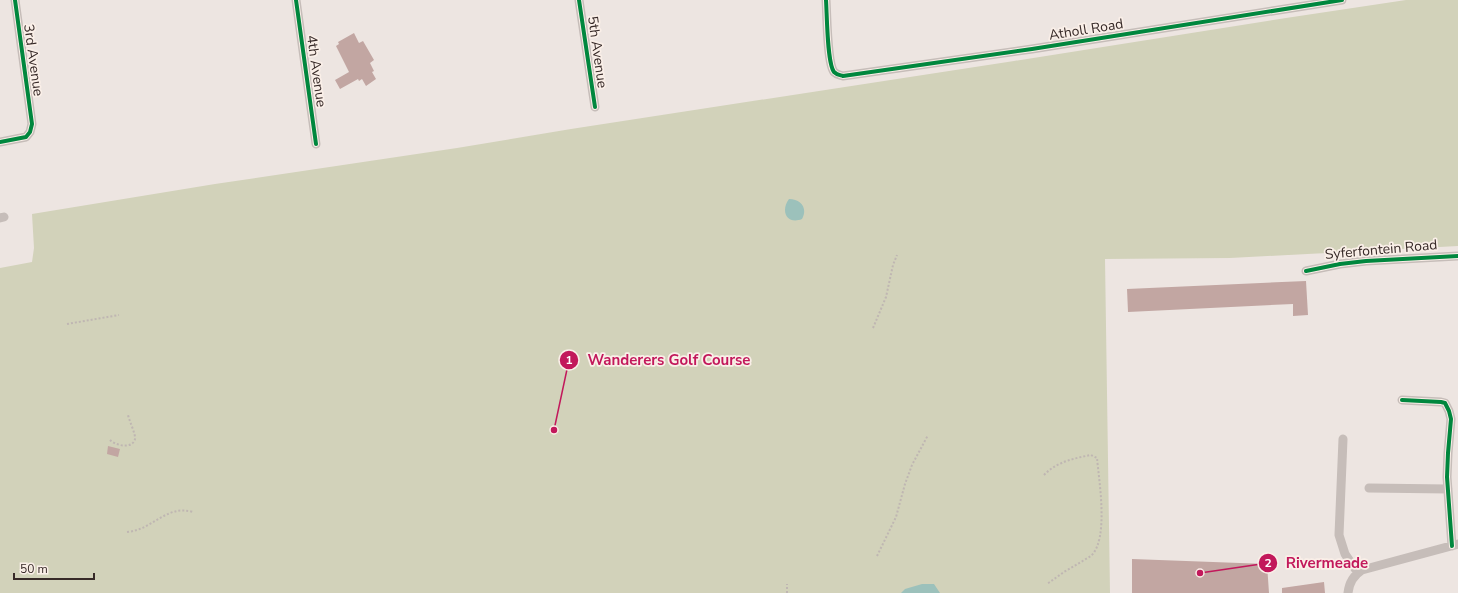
<svg xmlns="http://www.w3.org/2000/svg" width="1458" height="593" font-family="'Nunito Sans',sans-serif">
  <style>
    .green { fill: #d2d2ba }
    .water { fill: #9cc1bb }
    .building { fill: #c2a6a2 }
    .lines { fill: none; stroke-linecap: round; stroke-linejoin: round }
    .path { stroke: #bfb6b2; stroke-width: 2; stroke-dasharray: 2 2; stroke-linecap: butt }
    .minor { stroke: #c6bdb9; stroke-width: 9 }
    .cycleway-casing { stroke: #faefe8; stroke-width: 6 }
    .cycleway { stroke: #00873e; stroke-width: 4 }
    .labels { text-anchor: middle; stroke-width: 3.5; stroke-linejoin: round; paint-order: stroke }
    .street-label { font-size: 14px; fill: #372a28; stroke: #faefe8 }
    .leader { fill: none; stroke: #c2185b; stroke-width: 1.5 }
    .callout-dot { fill: #c2185b; stroke: #faefe8; stroke-width: 1.5 }
    .mark-label { font-size: 12px; text-anchor: middle; font-weight: bold; fill: #fff }
    .callout-label { font-size: 15px; text-anchor: middle; font-weight: bold; fill: #c2185b; stroke: #faefe8; stroke-width: 3.5; stroke-linejoin: round; paint-order: stroke }
  </style>
  <rect width="100%" height="100%" fill="#ede5e1"/>
  <path class="green" d="M1406,0H1458V246L1230,258L1105,259L1110,593H0V268L32,262L34,248L32,214L215,184L457,148L571,129L1014,61L1286,18Z"/>
  <path class="water" d="M789,199C801,199 808,208 802,219C787,225 780,211 789,199Z
    M922,584H934L940,593H901L905,589Z"/>
  <path class="building" d="M354,33L359,43L363,41L374,60L370,63L374,71L372,72L376,79L366,86L362,79L359,81L358,79L340,89L335,80L349,72L336,46L339,44L338,42Z
    M1306,281L1308,315L1293,316V304L1128,312L1127,289Z
    M108,446L120,449L118,457L107,454Z
    M1132,559L1267,564L1269,593H1132Z
    M1324,582L1325,593H1282V588Z"/>
  <g class="lines">
    <path class="path" d="M67,324L119,315
      M873,328L886,297L893,265L897,255
      M110,440C115,445 132,450 135,439C136,435 129,420 128,415
      M1044,475C1056,462 1075,458 1091,455L1097,458C1099,481 1109,539 1091,556L1064,572L1047,584
      M127,532C153,530 166,504 193,512
      M877,556L896,517L905,484L912,465L928,435
      M787,593V584"/>
    <path class="minor" d="M296,0L316,144
      M579,0L595,107
      M826,0C827,14 827,63 834,72C837,75 840,75 843,76L1032,49L1342,0
      M0,142L26,137L30,132L32,124L15,0
      M0,218L4,217
      M1306,271L1340,264L1366,261L1458,256
      M1402,400L1441,402L1445,403L1449,411L1451,419L1448,453L1447,477L1452,546
      M1343,439L1339,535L1345,554L1358,573
      M1369,488L1448,489
      M1348,593C1349,583 1354,575 1362,570L1458,544"/>
    <defs>
      <path id="cycleway" d="M296,0L316,144
        M579,0L595,107
        M826,0C827,14 827,63 834,72C837,75 840,75 843,76L1032,49L1342,0
        M0,142L26,137L30,132L32,124L15,0
        M1306,271L1340,264L1366,261L1458,256
        M1402,400L1441,402L1445,403L1449,411L1451,419L1448,453L1447,477L1452,546"/>
    </defs>
    <use href="#cycleway" class="cycleway-casing"/>
    <use href="#cycleway" class="cycleway"/>
  </g>
  <g class="labels">
    <g class="street-label">
      <text transform="translate(1086 29) rotate(-9)" y="5">Atholl Road</text>
      <text transform="translate(598 52) rotate(82)" y="5">5th Avenue</text>
      <text transform="translate(34 60) rotate(82)" y="5">3rd Avenue</text>
      <text transform="translate(317 71) rotate(82)" y="5">4th Avenue</text>
      <text transform="translate(1381 249) rotate(-5)" y="5">Syferfontein Road</text>
    </g>
  </g>
  <path class="leader" d="M554 430L569 360M1200 573L1268 563"/>
  <g class="callout-dot">
    <circle cx="554" cy="430" r="4"/>
    <circle cx="1200" cy="573" r="4"/>
    <circle cx="569" cy="360" r="10"/>
    <circle cx="1268" cy="563" r="10"/>
  </g>
  <g class="mark-label">
    <text x="569" y="364">1</text>
    <text x="1268" y="567">2</text>
  </g>
  <g class="callout-label">
    <text x="669" y="365">Wanderers Golf Course</text>
    <text x="1327" y="568">Rivermeade</text>
  </g>
  <path d="M14 573v6h80v-6" fill="none" stroke="#372a28" stroke-width="2"/>
  <text x="20" y="573" font-size="12" fill="#372a28" stroke="#faefe8" stroke-width="3" paint-order="stroke">50 m</text>
</svg>
